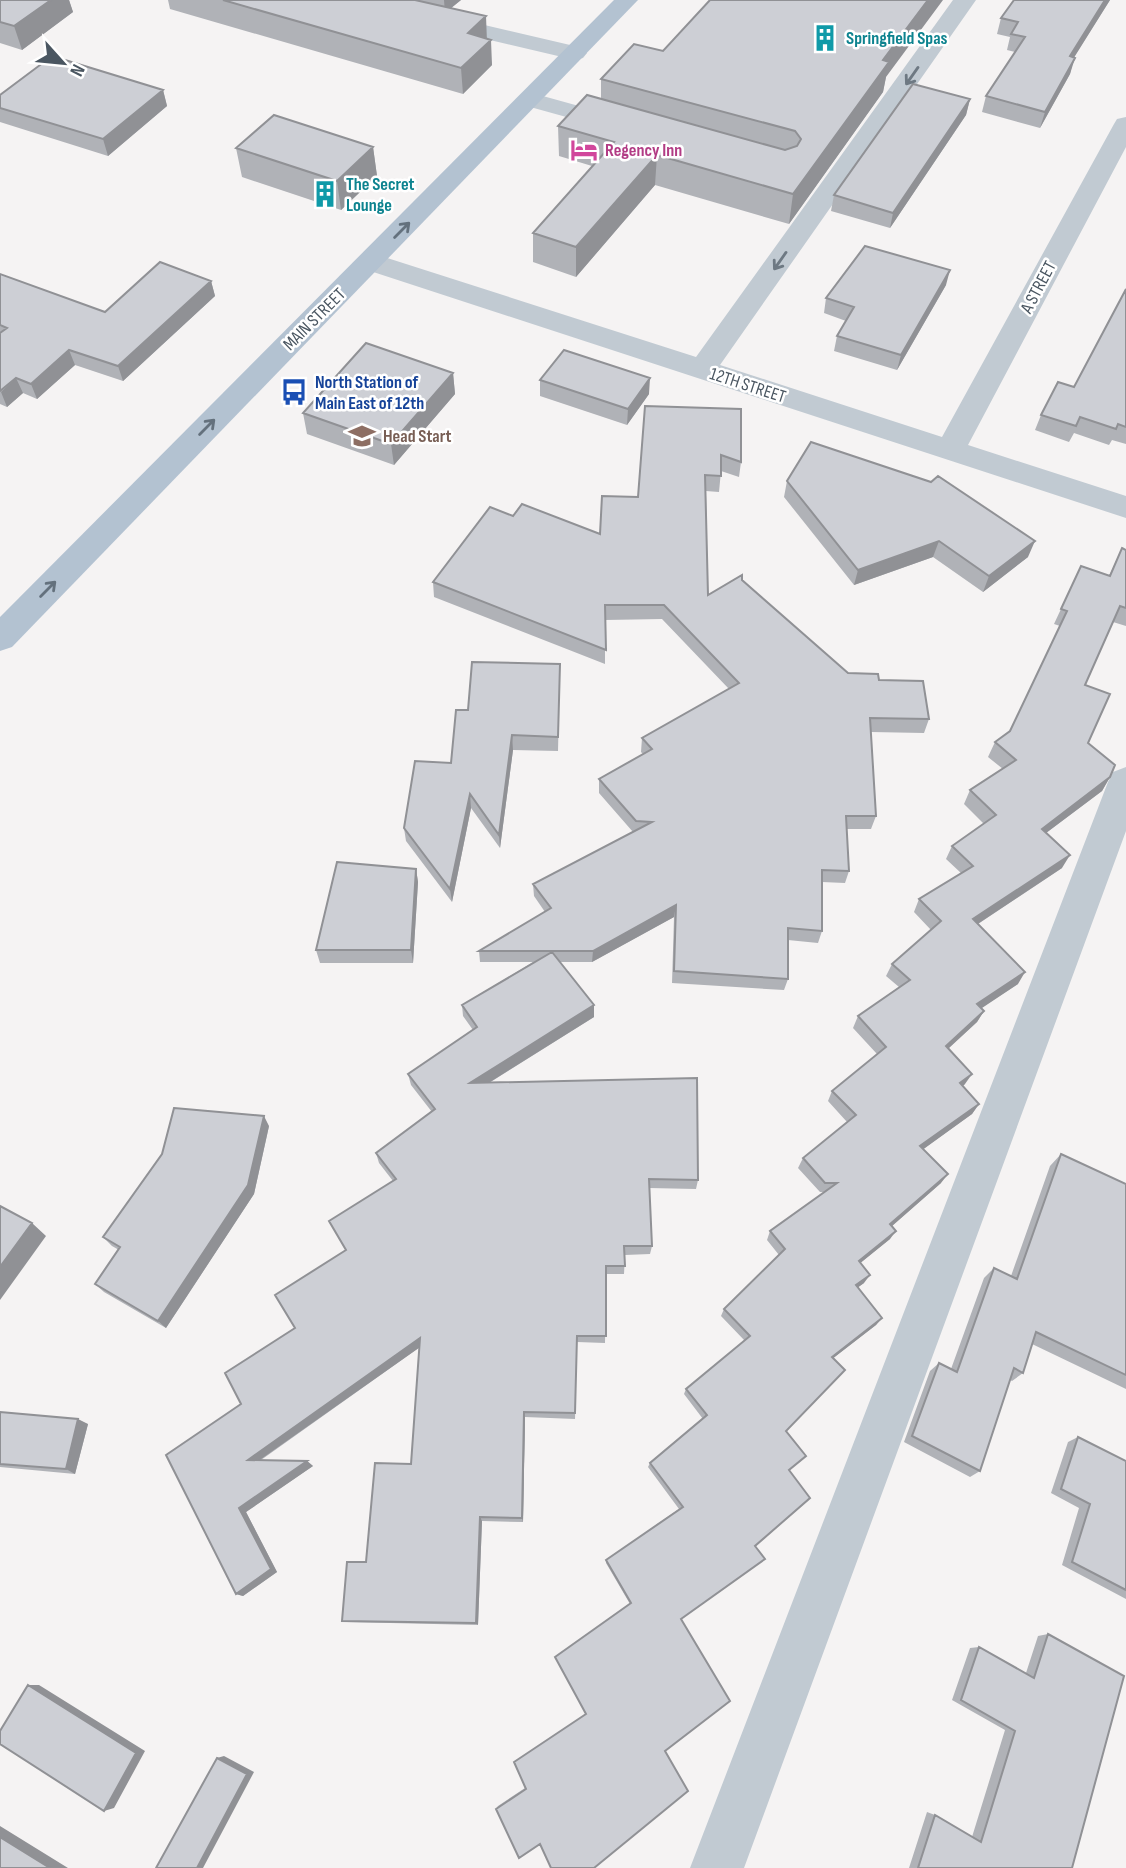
<svg xmlns="http://www.w3.org/2000/svg" width="1126" height="1868" font-family="'Sofia Sans Condensed',sans-serif">
  <style>
    .lines { fill: none; stroke-linecap: round; stroke-linejoin: round }
    .minor { fill: #c1cad2; fill-rule: evenodd }
    .major { fill: #b3c2d1; fill-rule: evenodd }
    .wall { fill: #b0b2b7 }
    .shaded-wall { fill: #909195 }
    .building { fill: #cdcfd5; stroke: #909195; stroke-width: 2 }
    .oneway { stroke: #6e7983 }
    .oneway2 { stroke: #64717d }
    .labels { text-anchor: middle; stroke-width: 5; stroke-linejoin: round; paint-order: stroke }
    .far-culture-label { font-size: 18px; font-weight: bold; fill: #0d838f; stroke: #fff; text-anchor: start }
    .far-hotel-label { font-size: 18px; font-weight: bold; fill: #b23c85; stroke: #fff; text-anchor: start }
    .far-street-label { font-size: 18px; fill: #4a5661; stroke: #fff }
    .far-transit-label { font-size: 18px; font-weight: bold; fill: #164399; stroke: #fff; text-anchor: start }
    .far-education-label { font-size: 18px; font-weight: bold; fill: #785e54; stroke: #fff; text-anchor: start }
  </style>
  <rect width="100%" height="100%" fill="#f5f3f3"/>
  <g class="lines">
    <path class="minor" d="M338,0H378L583,48L587,53L583,58L575,60L341,5Z
      M953,0H976L720,365L942,437L1114,124L1117,119L1126,117V147L968,445L1126,496V518L361,268L357,262L361,256L371,254L381,256L696,357Z
      M532,93L633,121L636,126L633,131L624,133L523,105L520,100L523,95Z
      M1126,767V831L744,1868H690L1108,782L1113,772Z"/>
    <path class="major" d="M614,0H638L12,647L0,651V617Z"/>
  </g>
  <path class="wall" d="M0,0H69L73,12L22,50L0,43Z
    M168,0H461L451,8L487,39L492,65L463,94L170,9Z
    M1014,0H1110L1074,57L1070,74L1040,128L982,112L986,96L1015,52L1007,50L1010,37L997,34L1001,18Z
    M663,51L886,77L883,92L789,224L655,185L576,277L533,262V233L592,166L559,156L558,126L601,99V79Z
    M163,90L167,106L108,156L0,122V95Z
    M970,99L966,115L890,228L831,211L834,195Z
    M373,147L377,176L341,210L242,177L236,148Z
    M0,274L105,312L211,281L215,296L123,381L75,365L37,399L23,393L7,407L0,404Z
    M946,285L897,370L834,351L837,336L846,321L824,313L826,298Z
    M1126,289V444L1112,440L1109,445L1074,433L1069,442L1035,430L1041,415L1074,387Z
    M453,373L455,394L394,465L307,434L303,413Z
    M540,380L649,394L627,425L540,396Z
    M645,406L741,462L739,477L721,471L719,492L706,491L708,595L742,580L848,673L879,680L929,719L924,733L871,732L876,816L871,829H846L849,871L845,883L822,882V931L818,943L788,940V979L784,990L672,983L674,917L592,962H560L594,1017L489,1083L698,1180L696,1189L649,1188L652,1246L650,1254L625,1255L624,1274H606L605,1343L577,1342L575,1419L525,1417L523,1522L482,1521L478,1625L346,1622L342,1621L366,1562L411,1464L420,1347L261,1460L307,1461L313,1466L246,1512L277,1572L243,1596L236,1594L241,1404L295,1328L346,1251L329,1221L393,1181L379,1163L376,1153L432,1112L411,1085L408,1074L473,1030L463,1016L462,1005L533,962H480L479,951L545,912L534,896L533,884L633,832L599,793V779L643,754L641,752L642,738L729,689L662,619L605,620V664L434,597L433,582L513,516L600,534L638,497Z
    M787,481L1028,557L983,592L933,557L854,585L784,497Z
    M1122,548L1126,550V626L1113,622L1085,685L1088,743L1110,777L1102,791L1046,833L1062,868L978,924L1018,984L981,1008L984,1011L977,1022L948,1049L965,1084L963,1086L979,1104L972,1114L923,1149L941,1183L892,1226L890,1239L860,1263L864,1283L857,1288L882,1318L876,1325L833,1358L786,1432L790,1471L755,1546L681,1619L540,1844L496,1809L498,1806L525,1788L514,1762L586,1714L630,1604L606,1563V1560L679,1509L648,1467L650,1463L703,1419L684,1394L686,1389L745,1341L721,1316L724,1309L779,1255L767,1240L770,1231L824,1192H820L798,1168L803,1158L847,1122L828,1101L832,1091L877,1054L853,1028L858,1016L899,987L886,976L892,964L931,930L914,912L919,899L961,873L946,859L952,846L984,824L964,804L970,790L1003,769L988,757L995,742L1010,731L1060,626L1054,624L1081,566L1109,576Z
    M560,664L558,751L513,750L500,848L471,808L452,902L406,841L404,828L451,763L468,710Z
    M416,869L418,882L413,963H320L316,950Z
    M269,1126L254,1194L166,1328L104,1292L95,1284L119,1250L112,1246L103,1237Z
    M1061,1154L1126,1184V1389L1032,1344L1023,1373L1012,1381L1010,1380L980,1471L970,1477L904,1442L930,1371L939,1363L951,1369L984,1278L994,1268L1011,1276L1050,1166Z
    M0,1412L88,1424L75,1474L0,1467Z
    M1078,1437L1126,1461V1599L1062,1565L1079,1508L1051,1493L1068,1442Z
    M1048,1634L1072,1868H909L927,1812L935,1815L972,1837L1005,1730L952,1700L970,1648L979,1647L1026,1673L1038,1636Z"/>
  <path class="shaded-wall" d="M51,0H69L73,12L22,50L14,26Z
    M444,0H461L445,13Z
    M928,0H943L886,77L883,92L789,224L793,194L883,60Z
    M1105,0H1110L1065,72L1070,56Z
    M486,16L487,42L468,33Z
    M491,40L492,65L463,94L461,68Z
    M1075,58L1070,74L1040,128L1045,112Z
    M163,90L167,106L108,156L103,139Z
    M970,99L966,115L890,228L893,213Z
    M373,147L377,176L341,210L337,181Z
    M657,155L655,185L576,277V247Z
    M950,270L946,285L897,370L901,355Z
    M211,281L215,296L123,381L118,366Z
    M69,350L75,365L37,399L31,384Z
    M453,373L455,394L394,465L391,444Z
    M16,378L23,393L7,407L1,392Z
    M650,378L649,394L627,425L628,409Z
    M939,541L933,557L854,585L858,570Z
    M1035,541L1028,557L983,592L989,576Z
    M512,735L513,750L500,848L499,835Z
    M1110,777L1102,791L1034,842L1042,829Z
    M470,794L471,808L452,902L450,889Z
    M1070,855L1062,868L967,931L973,919Z
    M416,869L418,882L413,963L411,950Z
    M676,905L674,917L592,962L593,951Z
    M1025,972L1018,984L970,1016L977,1004Z
    M594,1005V1017L471,1094L470,1083Z
    M984,1011L977,1022L939,1057L946,1046Z
    M972,1074L965,1084L953,1094L960,1083Z
    M979,1104L972,1114L914,1156L920,1146Z
    M264,1116L269,1126L254,1194L166,1328L158,1321Z
    M948,1174L941,1183L884,1233L890,1224Z
    M32,1223L46,1236L0,1300V1267Z
    M896,1231L890,1239L853,1269L859,1261Z
    M870,1275L864,1283L850,1293L856,1285Z
    M882,1318L876,1325L827,1363L832,1357Z
    M420,1338L423,1345L254,1464L248,1460Z
    M524,1412L525,1417L523,1522L522,1518Z
    M78,1419L88,1424L75,1474L66,1469Z
    M307,1461L313,1466L246,1512L277,1572L243,1596L236,1594L239,1508Z
    M480,1517L482,1521L478,1625L476,1623Z
    M28,1685H39L145,1751L114,1808L104,1811Z
    M224,1756L254,1772L203,1868H197L217,1758Z
    M0,1826L68,1868H50L0,1837Z"/>
  <path class="building" d="M0,0H51L14,26L0,22Z
    M223,0H415L486,16L468,33L491,40L461,68Z
    M710,0H928L883,60L889,62L793,194L657,155L576,247L533,233L614,142L558,126L587,95L785,150L797,146L801,139L795,131L601,79L634,44L663,51Z
    M1014,0H1105L1070,56L1075,58L1045,112L986,96L1025,37L1011,34L1018,22L1001,18Z
    M52,56L163,90L103,139L0,108V95Z
    M913,84L970,99L893,213L834,195Z
    M274,115L373,147L337,181L236,148Z
    M865,246L950,270L901,355L837,336L854,307L826,298Z
    M160,262L211,281L118,366L69,350L31,384L16,378L0,391V333L7,328L0,325V274L105,312Z
    M1126,289V427L1118,424L1116,429L1080,417L1076,426L1041,415L1058,382L1074,387Z
    M366,343L453,373L391,444L303,413Z
    M564,350L650,378L628,409L540,380Z
    M645,406L741,409V462L721,455V476L705,475L708,595L742,575V580L848,673L878,674L879,680L923,681L929,719L870,718L876,816H846L849,871L822,870V931L788,928V979L674,971L676,905L593,951H479L551,908L533,884L652,822L636,821L599,779L652,749L642,738L739,683L664,605H605L606,650L433,582L490,507L513,516L522,504L600,534L602,496L638,497Z
    M811,442L931,482L938,476L1035,541L989,576L939,541L858,570L787,481Z
    M1122,548L1126,550V608L1120,606L1085,685L1110,694L1088,743L1115,765L1110,777L1042,829L1070,855L973,919L1025,972L977,1004L984,1011L946,1046L972,1074L960,1083L979,1104L920,1146L948,1174L890,1224L896,1231L859,1261L870,1275L856,1285L882,1318L832,1357L845,1370L786,1431L806,1456L789,1470L810,1498L755,1546L765,1559L681,1619L730,1701L665,1751L688,1791L594,1868H551L540,1844L519,1858L496,1809L526,1789L514,1762L586,1714L555,1657L631,1603L606,1560L683,1507L650,1463L707,1415L686,1389L750,1336L724,1309L785,1249L770,1231L837,1183H825L803,1158L856,1115L832,1091L886,1047L858,1016L910,980L892,964L941,921L919,899L973,866L952,846L996,815L970,790L1016,760L995,742L1010,731L1067,611L1061,609L1081,566L1110,576Z
    M472,662L560,664L558,737L512,735L499,835L470,794L450,889L404,828L415,761L451,763L456,710H468Z
    M337,862L416,869L411,950H316Z
    M552,952L594,1005L470,1083L697,1078L698,1180L649,1179L652,1246H624L625,1266H606V1336H577L575,1413L524,1412L522,1518L480,1517L476,1623L342,1621L347,1562H366L375,1463L411,1464L420,1338L248,1460L307,1461L239,1508L271,1569L236,1594L166,1455L241,1404L225,1373L295,1328L275,1295L346,1250L329,1221L396,1179L376,1153L435,1109L408,1074L477,1027L462,1005Z
    M174,1108L264,1116L248,1185L158,1321L95,1284L120,1247L103,1237L162,1154Z
    M1061,1154L1126,1184V1375L1036,1332L1023,1373L1014,1368L980,1471L912,1436L939,1363L957,1372L994,1268L1017,1279Z
    M0,1206L32,1223L0,1267Z
    M0,1412L78,1419L66,1469L0,1464Z
    M1078,1437L1126,1461V1590L1072,1562L1090,1504L1061,1489Z
    M1048,1634L1124,1676L1072,1868H918L935,1815L981,1842L1015,1731L961,1700L979,1647L1034,1678Z
    M28,1685L136,1753L104,1811L0,1744V1731Z
    M217,1758L247,1774L197,1868H156Z
    M0,1837L50,1868H0Z"/>
  <defs><path id="oneway-shaft" d="M-6 0H5M1.5-3L5.5 0L1.5 3" fill="none" stroke-width="1.6" stroke-linecap="round" stroke-linejoin="round" transform="scale(1.75)"/></defs>
  <g class="oneway">
    <use href="#oneway-shaft" transform="translate(912 76) rotate(125)"/>
    <use href="#oneway-shaft" transform="translate(780 261) rotate(125)"/>
  </g>
  <g class="oneway2">
    <use href="#oneway-shaft" transform="translate(402 230) rotate(-45)"/>
    <use href="#oneway-shaft" transform="translate(207 427) rotate(-45)"/>
    <use href="#oneway-shaft" transform="translate(48 589) rotate(-45)"/>
  </g>
  <defs>
    <symbol id="building-bare" viewBox="-9 -9 18 18"><path d="M-4-6H4V6H1V3H-1V6H-4ZM-2.5-4.3h1.7v1.8h-1.7ZM.8-4.3h1.7v1.8H.8ZM-2.5-1h1.7V.8h-1.7ZM.8-1h1.7V.8H.8Z" fill="#0f9aa8" stroke="#fff" stroke-width="2.5" paint-order="stroke"/></symbol>
    <symbol id="hotel-bare" viewBox="-9 -9 18 18"><path d="M-6-4.5h1.5V1H6V5H4.5V3h-9V5H-6ZM-4 0a1.8 1.8 0 1 1 3.6 0ZM.5 0V-2.5h3Q6-2.5 6 0Z" fill="#d1479c" stroke="#fff" stroke-width="2.5" paint-order="stroke"/></symbol>
    <symbol id="bus-bare" viewBox="-9 -9 18 18"><path d="M-5-6H5V4H4V6H2V4H-2V6H-4V4H-5ZM-3.5-4V0h7V-4ZM-3.5 1.2v1.5H-2V1.2ZM2 1.2v1.5H3.5V1.2Z" fill="#1a4fb4" stroke="#fff" stroke-width="2.5" paint-order="stroke"/></symbol>
    <symbol id="school-bare" viewBox="-9 -9 18 18"><path d="M0-5L7-2L0 1L-7-2ZM-4 1L0 2.5L4 1V4Q0 6-4 4Z" fill="#8d6e63" stroke="#fff" stroke-width="2.5" paint-order="stroke"/></symbol>
  </defs>
  <g fill-rule="evenodd">
    <use href="#building-bare" x="806" y="19" width="38" height="38"/>
    <use href="#hotel-bare" x="565" y="131" width="38" height="38"/>
    <use href="#building-bare" x="306" y="175" width="38" height="38"/>
    <use href="#bus-bare" x="275" y="373" width="38" height="38"/>
    <use href="#school-bare" x="343" y="417" width="38" height="38"/>
  </g>
  <g class="labels">
    <g class="far-culture-label">
      <text x="846" y="44">Springfield Spas</text>
      <text x="346" y="190">The Secret<tspan x="346" dy="21">Lounge</tspan></text>
    </g>
    <g class="far-hotel-label">
      <text x="605" y="156">Regency Inn</text>
    </g>
    <g class="far-street-label">
      <text transform="translate(1038 287) rotate(-62)" y="6">A STREET</text>
      <text transform="translate(314 319) rotate(-45)" y="6">MAIN STREET</text>
      <text transform="translate(748 385) rotate(18)" y="6">12TH STREET</text>
    </g>
    <g class="far-transit-label">
      <text x="315" y="388">North Station of<tspan x="315" dy="21">Main East of 12th</tspan></text>
    </g>
    <g class="far-education-label">
      <text x="383" y="442">Head Start</text>
    </g>
  </g>
  <g transform="translate(63 63) rotate(117)" stroke="#ffffff" stroke-width="5" paint-order="stroke">
  <path d="M0-5L12 26L0 18L-12 26Z" fill="#4a5661"/>
  <text y="-10" font-size="19" font-weight="bold" text-anchor="middle" fill="#4a5661">N</text>
  </g>
</svg>
